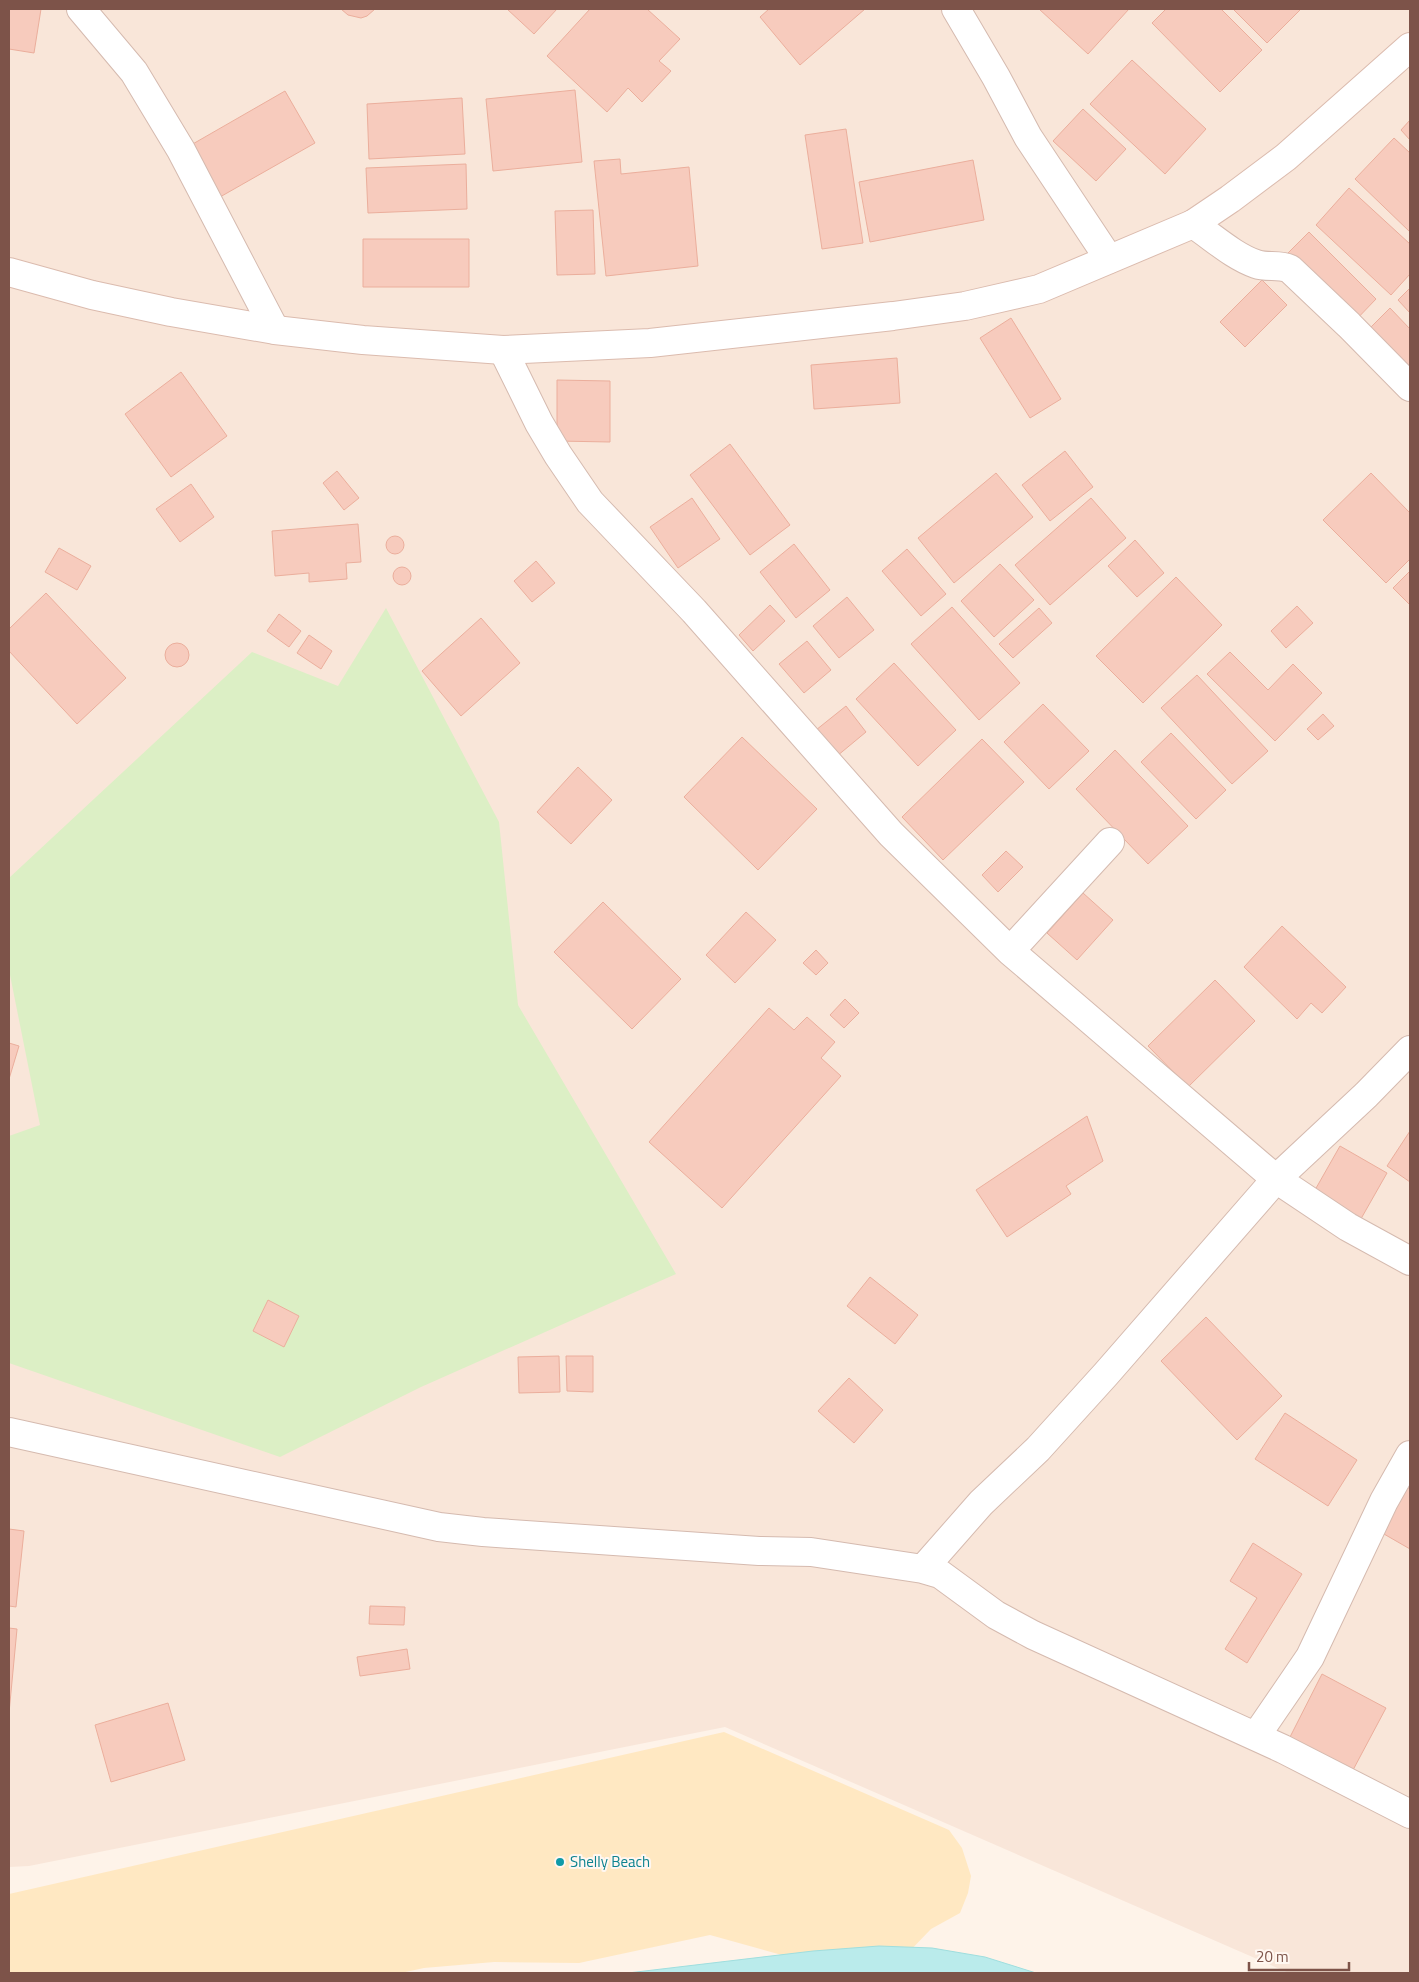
<svg xmlns="http://www.w3.org/2000/svg" width="1419" height="1982" font-family="'Titillium Web',sans-serif">
  <style>
    .residential { fill: #f9e6d9 }
    .green { fill: #dcefc5 }
    .sand { fill: #ffe8c2 }
    .water { fill: #baebeb; stroke: #9fdede }
    .building { fill: #f7cbbd; stroke: #ebae9c }
    .lines { fill: none; stroke-linecap: round; stroke-linejoin: round }
    .street-casing { stroke: #d5baaf; stroke-width: 30 }
    .secondary-casing { stroke: #dbbbae; stroke-width: 30 }
    .street { stroke: #fff; stroke-width: 28 }
    .secondary { stroke: #fff; stroke-width: 28 }
    .culture-dot { fill: #0f9aa8; stroke: #fff7f1; stroke-width: 2 }
    .labels { text-anchor: middle; stroke-width: 4; stroke-linejoin: round; paint-order: stroke }
    .culture-label { font-size: 15px; fill: #0d838f; stroke: #fff7f1; text-anchor: start }
  </style>
  <rect width="100%" height="100%" fill="#fef3e9"/>
  <path class="residential" d="M9,9H1410V1973H1289L725,1727L29,1866L9,1867Z"/>
  <path class="green" d="M386,608L499,822L518,1005L676,1274L421,1387L280,1457L9,1363V1136L40,1125L9,970V878L252,652L338,686Z"/>
  <path class="sand" d="M724,1732L949,1830L962,1848L971,1876L968,1893L960,1913L931,1929L904,1957L871,1973L789,1957L710,1935L579,1963L494,1962L424,1968L401,1973H9V1894Z"/>
  <path class="water" d="M879,1946L932,1948L985,1957L1036,1973H628L813,1951Z"/>
  <path class="building" d="M9,9H41L34,53L9,49Z
    M341,9H375L367,16L361,18L348,15Z
    M507,9H557L534,34Z
    M590,9H647L680,39L659,61L671,71L642,102L628,88L607,112L547,56Z
    M769,9H865L800,65L760,17Z
    M1039,9H1129L1088,54Z
    M1166,9H1221L1262,50L1220,92L1152,23Z
    M1233,9H1301L1267,43Z
    M1132,60L1206,129L1165,174L1090,104Z
    M575,90L582,162L493,171L486,99Z
    M285,91L315,143L220,197L191,145Z
    M462,98L465,154L369,159L367,104Z
    M1083,109L1126,149L1096,181L1053,141Z
    M1410,120V140L1401,130Z
    M846,129L863,243L822,249L805,135Z
    M1394,138L1410,153V232L1355,179Z
    M620,159L621,174L689,167L698,266L606,276L594,161Z
    M973,160L984,220L870,242L859,182Z
    M466,164L467,209L368,213L366,168Z
    M1349,188L1410,244V274L1391,295L1316,225Z
    M593,210L595,274L557,275L555,211Z
    M1309,232L1376,299L1352,324L1284,257Z
    M363,239H469V287H363Z
    M1262,280L1287,305L1245,347L1220,322Z
    M1410,288V313L1398,300Z
    M1390,308L1410,329V374L1368,330Z
    M1011,318L1061,399L1030,418L980,338Z
    M897,358L900,403L814,409L811,365Z
    M181,372L227,436L171,477L125,414Z
    M557,380L610,381V442L557,441Z
    M730,444L790,525L750,555L690,475Z
    M1065,451L1093,487L1050,521L1022,485Z
    M337,471L359,498L344,510L323,483Z
    M996,473L1033,517L954,583L918,538Z
    M1371,473L1410,513V559L1386,583L1323,520Z
    M191,484L214,517L180,542L156,509Z
    M692,498L720,539L678,568L650,527Z
    M1091,498L1126,538L1050,605L1015,565Z
    M358,524L361,562L346,563L347,579L309,582V573L275,576L272,531Z
    M386 545a9 9 0 1 1 18 0a9 9 0 1 1-18 0Z
    M1135,540L1164,573L1137,597L1108,566Z
    M794,544L830,590L796,618L760,572Z
    M59,548L91,566L77,590L45,572Z
    M907,549L946,594L921,616L882,571Z
    M536,561L555,583L532,602L514,581Z
    M1000,564L1034,600L994,637L961,601Z
    M393 576a9 9 0 1 1 18 0a9 9 0 1 1-18 0Z
    M1410,571V605L1393,588Z
    M1176,577L1222,625L1143,703L1096,656Z
    M46,593L126,678L77,724L9,651V629Z
    M847,597L874,630L839,658L813,626Z
    M770,605L785,621L753,651L739,635Z
    M1297,606L1313,623L1286,648L1271,631Z
    M952,607L1020,683L979,720L911,644Z
    M1039,608L1052,623L1013,658L999,644Z
    M279,614L301,631L289,647L267,631Z
    M481,618L520,663L461,716L422,671Z
    M309,635L332,651L321,669L297,653Z
    M807,641L831,670L804,693L779,664Z
    M165 655a12 12 0 1 1 24 0a12 12 0 1 1-24 0Z
    M1230,652L1268,690L1293,664L1322,693L1275,741L1207,674Z
    M894,663L956,730L918,766L856,699Z
    M1197,675L1268,751L1232,784L1161,708Z
    M1043,704L1089,751L1049,789L1004,742Z
    M846,706L866,732L837,756L816,730Z
    M1323,714L1334,726L1318,740L1307,729Z
    M1171,733L1226,790L1196,819L1141,762Z
    M742,737L817,809L758,870L684,797Z
    M982,739L1024,782L943,860L902,817Z
    M1115,750L1188,826L1148,864L1076,789Z
    M578,767L612,800L571,844L537,812Z
    M1006,851L1023,867L998,892L982,875Z
    M1083,893L1113,920L1077,960L1047,933Z
    M603,902L681,979L632,1029L554,952Z
    M746,912L776,940L735,983L706,955Z
    M1282,926L1346,987L1322,1013L1311,1003L1297,1019L1244,967Z
    M816,950L828,963L816,975L803,963Z
    M1215,980L1255,1021L1188,1087L1148,1046Z
    M845,999L859,1013L844,1028L830,1015Z
    M769,1008L794,1030L807,1017L835,1042L821,1058L841,1076L722,1208L649,1142Z
    M9,1043L19,1046L9,1079Z
    M1087,1116L1103,1161L1066,1186L1071,1194L1007,1237L976,1190Z
    M1410,1131V1182L1387,1166Z
    M1340,1146L1387,1173L1358,1224L1311,1197Z
    M870,1277L918,1315L895,1344L847,1306Z
    M268,1300L299,1316L284,1347L253,1331Z
    M1206,1317L1282,1396L1237,1440L1161,1361Z
    M559,1356L560,1392L519,1393L518,1357Z
    M566,1356H593V1392L567,1391Z
    M849,1378L883,1410L854,1443L818,1411Z
    M1285,1413L1357,1460L1328,1506L1255,1459Z
    M1403,1485L1410,1489V1549L1377,1530Z
    M9,1529L24,1531L16,1607L9,1606Z
    M1253,1543L1302,1574L1247,1663L1225,1649L1257,1598L1230,1581Z
    M370,1606L405,1607L404,1625L369,1624Z
    M9,1628L17,1629L9,1713Z
    M407,1649L410,1669L360,1676L357,1657Z
    M1322,1674L1386,1708L1353,1770L1290,1737Z
    M168,1703L185,1760L111,1782L95,1725Z"/>
  <g class="lines">
    <defs>
      <path id="street" d="M81,9L134,72L181,150L275,330
        M956,9L996,77L1028,137L1109,259
        M1193,224C1213,237 1233,256 1256,264C1267,268 1279,264 1290,269L1349,325L1410,387
        M503,350L539,423L558,455L590,502L694,611L891,834L1010,951L1276,1179L1348,1227L1410,1261
        M1010,951L1110,842
        M9,1432L439,1527L483,1532L759,1551L811,1552L923,1569L940,1574L996,1615L1033,1635L1283,1749L1410,1814
        M923,1569L981,1503L1038,1449L1106,1374L1276,1179L1366,1095L1410,1050
        M1256,1736L1310,1657L1384,1501L1410,1455"/>
      <path id="secondary" d="M9,272L92,295L171,312L275,330L363,340L503,350L650,343L893,316L965,306L1039,289L1193,224L1230,199L1286,157L1410,47"/>
    </defs>
    <use href="#street" class="street-casing"/>
    <use href="#secondary" class="secondary-casing"/>
    <use href="#street" class="street"/>
    <use href="#secondary" class="secondary"/>
  </g>
  <circle class="culture-dot" cx="560" cy="1862" r="5"/>
  <g class="labels">
    <g class="culture-label">
      <text x="570" y="1867">Shelly Beach</text>
    </g>
  </g>
  <rect width="1419" height="1982" fill="none" stroke="#7d5349" stroke-width="20"/>
  <path d="M1249 1962v8h100v-8" fill="none" stroke="#7d5349" stroke-width="2.5"/>
  <text x="1256" y="1962" font-size="15" fill="#7d5349" stroke="#fff7f1" stroke-width="4" paint-order="stroke">20 m</text>
</svg>
